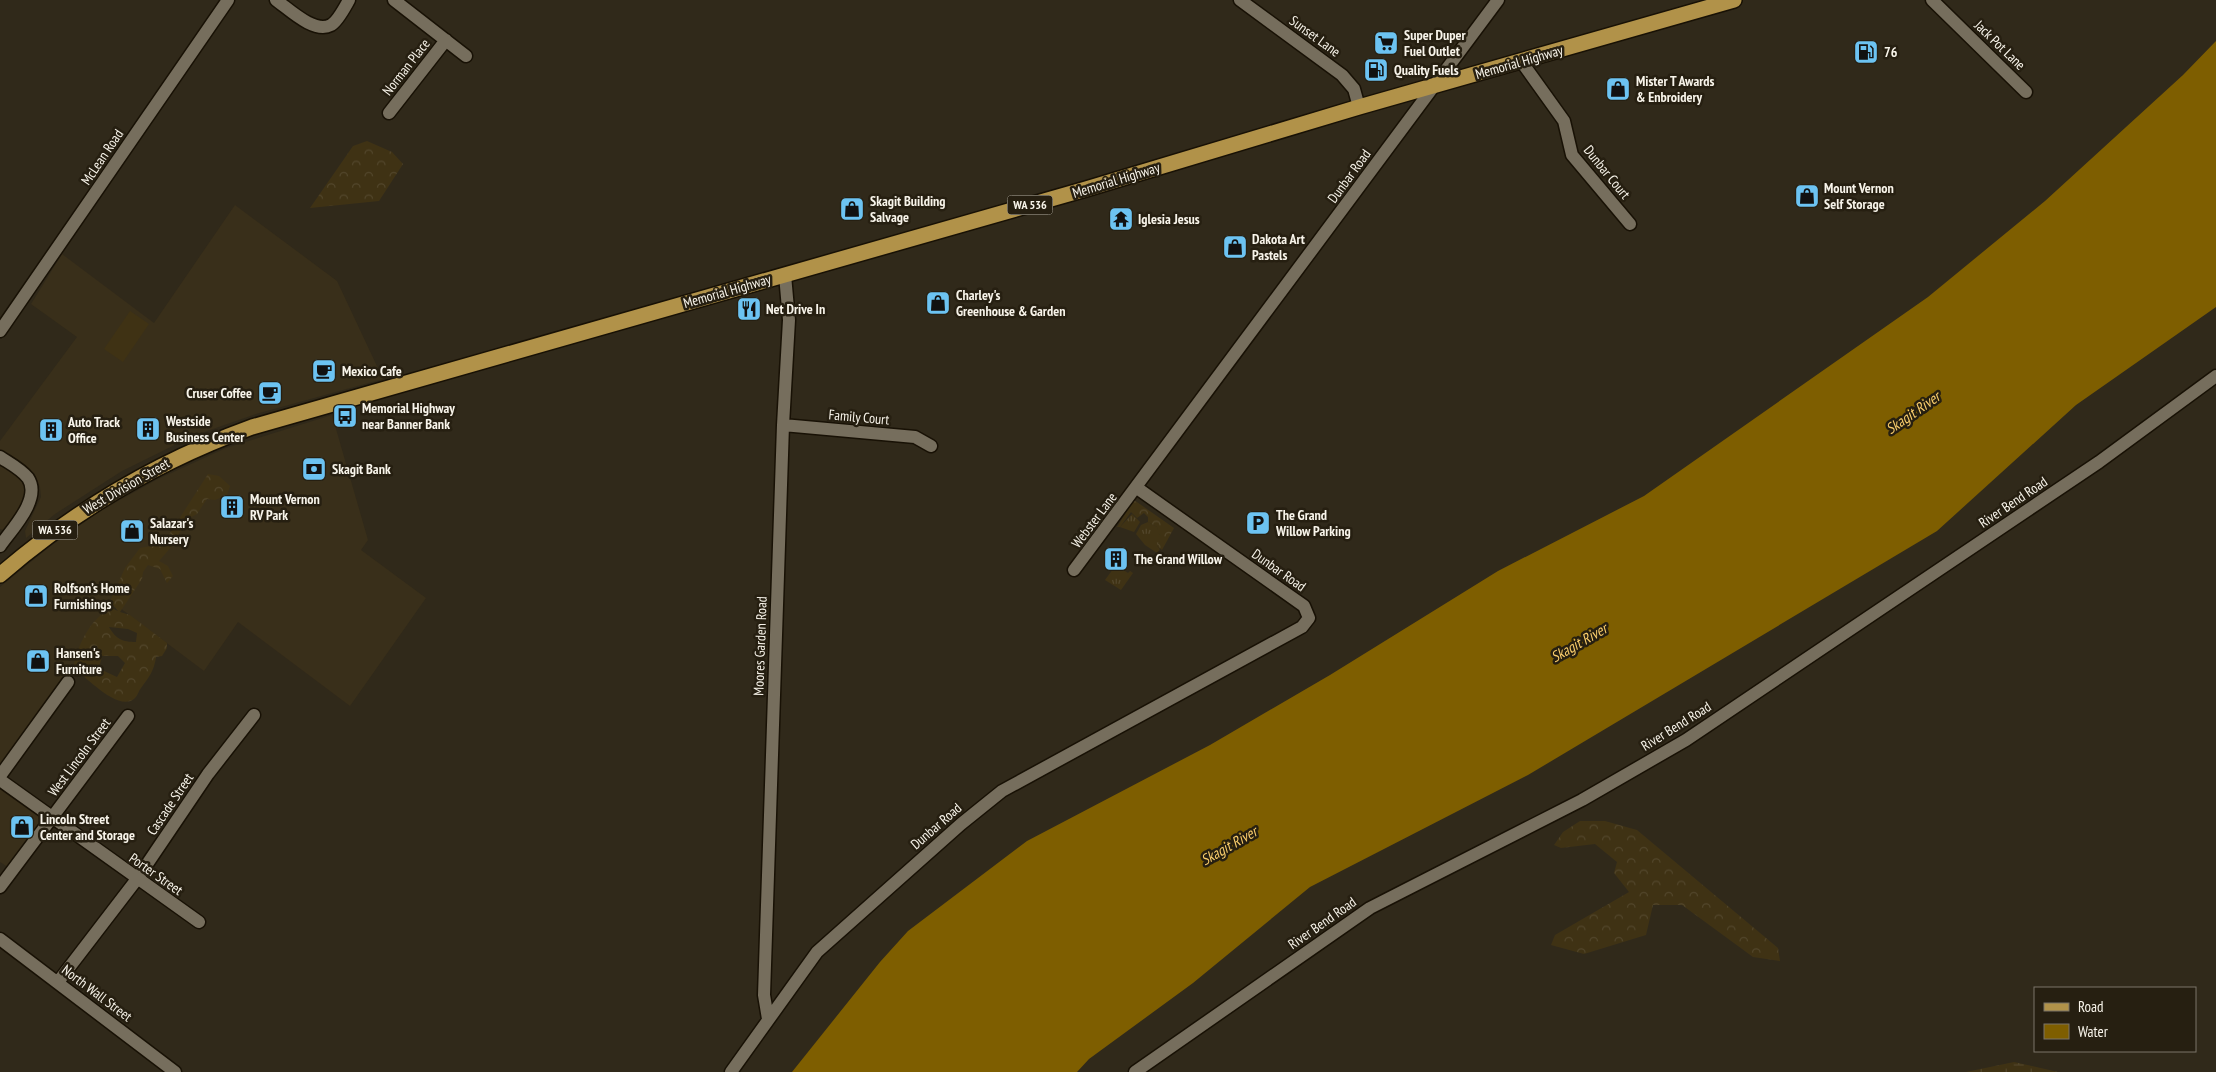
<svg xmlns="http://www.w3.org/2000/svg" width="2216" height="1072" font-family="'PT Sans Narrow',sans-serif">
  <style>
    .built { fill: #392f1a }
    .grass { fill: url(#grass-tufts) }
    .forest { fill: url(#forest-crowns); fill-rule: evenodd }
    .wetland { fill: url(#wetland-marsh) }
    .garden { fill: #3f3214 }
    .water { fill: #7e5e00 }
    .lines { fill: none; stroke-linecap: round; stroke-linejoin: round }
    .minor-casing { stroke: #181105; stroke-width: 15 }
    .major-casing { stroke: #181105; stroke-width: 18 }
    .minor { stroke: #766e5d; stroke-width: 12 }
    .major { stroke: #b19249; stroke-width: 15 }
    .labels { text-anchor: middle; stroke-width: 5; stroke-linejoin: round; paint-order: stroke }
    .shield { fill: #261f11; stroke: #b9b4a9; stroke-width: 1 }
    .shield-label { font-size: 12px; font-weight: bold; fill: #f8f4ea }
    .poi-label { font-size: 14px; font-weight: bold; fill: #f8f4ea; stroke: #261f11; text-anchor: start }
    .street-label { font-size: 14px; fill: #f8f4ea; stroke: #261f11 }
    .water-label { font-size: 15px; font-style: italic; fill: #fbce6c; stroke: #261f11 }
  </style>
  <defs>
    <pattern id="grass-tufts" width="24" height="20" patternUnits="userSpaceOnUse" patternTransform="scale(1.25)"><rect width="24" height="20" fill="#3f3214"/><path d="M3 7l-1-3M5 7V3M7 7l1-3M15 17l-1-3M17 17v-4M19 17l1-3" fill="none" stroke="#52462b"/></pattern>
    <pattern id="forest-crowns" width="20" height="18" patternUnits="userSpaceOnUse" patternTransform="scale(1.25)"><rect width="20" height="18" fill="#3f3214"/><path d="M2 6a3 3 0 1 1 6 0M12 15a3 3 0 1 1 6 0" fill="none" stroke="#52462b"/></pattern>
    <pattern id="wetland-marsh" width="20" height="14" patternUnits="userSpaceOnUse" patternTransform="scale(1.25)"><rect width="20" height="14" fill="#3f3214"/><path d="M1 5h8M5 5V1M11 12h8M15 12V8" fill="none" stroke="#52462b"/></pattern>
  </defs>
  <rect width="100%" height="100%" fill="#30291a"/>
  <path class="built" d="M235,205L337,281L383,379L256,414L193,436L122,471L55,514L26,538L25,531L41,497L40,487L34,473L0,450V441L77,337L31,304L62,254L154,323Z
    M332,415L368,540L361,550L426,598L350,706L238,622L204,671L116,605L0,767V587L48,548L100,511L156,480L226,448Z
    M0,463L21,478L28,490L23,503L4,530L0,529Z
    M3,786L48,817L11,869L0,862V790Z"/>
  <path class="grass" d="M1132,514L1140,522L1134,532L1120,527Z
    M1148,522L1157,527L1159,534L1163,537L1157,546L1160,549L1157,553L1145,545L1136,534L1141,525Z
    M1116,565L1128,573L1130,571L1133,573L1121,590L1105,580Z"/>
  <path class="forest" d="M367,141L392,152L403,164L379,201L310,208L353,146Z
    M208,474L219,476L230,486L227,495L215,500L207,499L197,514L183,521L181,531L174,540H170L172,546L159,561L168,566L173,576L167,583L160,569L148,565L143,572L142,579L120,612L130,615L167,643V648L162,656L156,657C154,671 149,677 141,688C139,690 138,695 135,698C119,714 85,675 73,668C78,645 89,620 111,608L118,611L110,601L125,568L140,548L163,544ZM109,627L128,629L137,633L136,642C122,642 116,639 109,627ZM102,656H118L125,663L117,677L104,671L100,664Z
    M1134,500L1174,528L1162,550L1157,546L1162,537L1158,533L1157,527L1148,522V517L1144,513L1137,518L1131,512L1120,527H1117Z
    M1580,821H1605L1637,830L1778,948L1780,961L1753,957L1682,905H1653L1646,935L1584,954L1551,945L1555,935L1629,892L1614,873L1617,862L1595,844L1561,848L1554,845L1563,832Z"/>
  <path class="wetland" d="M2014,1062L2058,1072H1966Z"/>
  <path class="garden" d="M130,311L149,324L123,362L104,349Z"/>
  <path class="water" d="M2216,41V307L2076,405L1937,531L1528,775L1310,887L1193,983L1089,1059L1077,1072H792L880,962L908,931L1027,841L1210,745L1330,675L1498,571L1644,496L1928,297L2045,201L2183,75Z"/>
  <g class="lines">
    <defs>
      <path id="minor" d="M276,0C289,9 314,34 331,25C338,21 345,7 349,0
        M394,0L466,56
        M1240,0L1342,75L1354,89L1359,107
        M1932,0L2026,92
        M1521,61L1564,121L1572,155L1630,224
        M389,113L446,40
        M0,331L228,0
        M783,425L915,437L931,446
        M0,457C9,463 21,469 28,478C42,499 11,530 0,546
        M1074,570L1498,0
        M0,776L68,682
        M0,780L199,922
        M0,887L128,716
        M0,939L175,1072
        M58,982L137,879L208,774L254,715
        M768,1019L764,995L783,425L789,320L785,275
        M731,1072L817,952L961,824L1002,791L1302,627L1309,618L1304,606L1137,488
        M1135,1072L1370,908L1582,800L1686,740L2099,462L2216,376"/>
      <path id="major" d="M0,575C75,510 158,461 252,427L1086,189L1359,107L1734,0"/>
    </defs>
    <use href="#minor" class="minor-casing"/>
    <use href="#major" class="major-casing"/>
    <use href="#minor" class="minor"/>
    <use href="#major" class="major"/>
  </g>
  <defs>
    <symbol id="supermarket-square" viewBox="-11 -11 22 22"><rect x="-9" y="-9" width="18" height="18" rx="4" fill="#6cc3f2" stroke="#261f11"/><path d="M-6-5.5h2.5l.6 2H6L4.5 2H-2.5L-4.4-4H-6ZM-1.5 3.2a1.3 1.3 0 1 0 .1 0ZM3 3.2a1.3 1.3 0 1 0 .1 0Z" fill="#111"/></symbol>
    <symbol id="fuel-square" viewBox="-11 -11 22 22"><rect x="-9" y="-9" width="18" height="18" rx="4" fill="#6cc3f2" stroke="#261f11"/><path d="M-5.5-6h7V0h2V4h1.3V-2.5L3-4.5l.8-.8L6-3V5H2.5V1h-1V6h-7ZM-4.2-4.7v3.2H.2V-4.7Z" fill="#111"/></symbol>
    <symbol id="shop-square" viewBox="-11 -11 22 22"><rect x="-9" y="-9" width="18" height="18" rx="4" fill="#6cc3f2" stroke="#261f11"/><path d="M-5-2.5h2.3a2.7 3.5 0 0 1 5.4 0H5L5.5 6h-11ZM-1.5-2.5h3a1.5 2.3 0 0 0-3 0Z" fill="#111"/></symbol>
    <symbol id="temple-square" viewBox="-11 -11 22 22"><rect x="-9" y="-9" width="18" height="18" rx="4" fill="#6cc3f2" stroke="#261f11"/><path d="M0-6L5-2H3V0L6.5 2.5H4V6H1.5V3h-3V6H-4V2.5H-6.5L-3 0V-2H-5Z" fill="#111"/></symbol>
    <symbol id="restaurant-square" viewBox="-11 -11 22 22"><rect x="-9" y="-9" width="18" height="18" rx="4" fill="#6cc3f2" stroke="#261f11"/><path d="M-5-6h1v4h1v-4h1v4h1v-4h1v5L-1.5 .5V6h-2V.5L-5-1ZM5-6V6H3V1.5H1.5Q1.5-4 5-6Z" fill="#111"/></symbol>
    <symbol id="cafe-square" viewBox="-11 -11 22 22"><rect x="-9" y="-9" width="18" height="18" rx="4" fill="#6cc3f2" stroke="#261f11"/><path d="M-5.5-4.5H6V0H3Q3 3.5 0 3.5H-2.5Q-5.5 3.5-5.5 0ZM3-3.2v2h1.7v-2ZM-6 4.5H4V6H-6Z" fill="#111"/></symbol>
    <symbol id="bus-square" viewBox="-11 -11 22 22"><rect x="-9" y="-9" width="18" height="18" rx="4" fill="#6cc3f2" stroke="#261f11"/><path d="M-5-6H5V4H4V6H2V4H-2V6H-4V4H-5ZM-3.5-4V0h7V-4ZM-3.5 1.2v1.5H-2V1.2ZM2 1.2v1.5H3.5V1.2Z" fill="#111"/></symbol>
    <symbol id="building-square" viewBox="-11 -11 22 22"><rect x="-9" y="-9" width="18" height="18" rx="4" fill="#6cc3f2" stroke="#261f11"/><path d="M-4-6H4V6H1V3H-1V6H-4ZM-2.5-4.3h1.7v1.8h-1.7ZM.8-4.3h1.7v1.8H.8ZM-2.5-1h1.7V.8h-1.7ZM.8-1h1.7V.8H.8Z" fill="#111"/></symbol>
    <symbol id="bank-square" viewBox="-11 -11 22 22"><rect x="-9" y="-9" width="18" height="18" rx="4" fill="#6cc3f2" stroke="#261f11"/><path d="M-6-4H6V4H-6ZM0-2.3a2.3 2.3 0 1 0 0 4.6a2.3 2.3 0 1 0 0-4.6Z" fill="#111"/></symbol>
    <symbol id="parking-square" viewBox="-11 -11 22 22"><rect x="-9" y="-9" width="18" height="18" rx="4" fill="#6cc3f2" stroke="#261f11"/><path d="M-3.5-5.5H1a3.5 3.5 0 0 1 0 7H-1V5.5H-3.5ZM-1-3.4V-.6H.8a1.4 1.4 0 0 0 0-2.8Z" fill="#111"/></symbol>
  </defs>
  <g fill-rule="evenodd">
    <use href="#supermarket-square" x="1372" y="29" width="28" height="28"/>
    <use href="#fuel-square" x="1852" y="38" width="28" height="28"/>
    <use href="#fuel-square" x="1362" y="56" width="28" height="28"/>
    <use href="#shop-square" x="1604" y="75" width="28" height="28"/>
    <use href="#shop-square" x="1793" y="182" width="28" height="28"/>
    <use href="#shop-square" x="838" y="195" width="28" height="28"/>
    <use href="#temple-square" x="1107" y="205" width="28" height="28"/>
    <use href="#shop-square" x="1221" y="233" width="28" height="28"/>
    <use href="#shop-square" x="924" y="289" width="28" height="28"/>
    <use href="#restaurant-square" x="735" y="295" width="28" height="28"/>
    <use href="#cafe-square" x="310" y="357" width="28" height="28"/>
    <use href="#cafe-square" x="256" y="379" width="28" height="28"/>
    <use href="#bus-square" x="331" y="402" width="28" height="28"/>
    <use href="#building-square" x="134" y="415" width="28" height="28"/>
    <use href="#building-square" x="37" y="416" width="28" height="28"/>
    <use href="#bank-square" x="300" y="455" width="28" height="28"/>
    <use href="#building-square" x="218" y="493" width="28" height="28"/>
    <use href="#parking-square" x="1244" y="509" width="28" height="28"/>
    <use href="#shop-square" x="118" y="517" width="28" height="28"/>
    <use href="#building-square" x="1102" y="545" width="28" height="28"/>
    <use href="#shop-square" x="22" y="582" width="28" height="28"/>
    <use href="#shop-square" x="24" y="647" width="28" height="28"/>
    <use href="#shop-square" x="8" y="813" width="28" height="28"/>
  </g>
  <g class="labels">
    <g class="shield">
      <rect x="1007.5" y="195.5" width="45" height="19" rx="4"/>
      <rect x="32.5" y="520.5" width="45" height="19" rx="4"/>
    </g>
    <g class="shield-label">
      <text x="1030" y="209">WA 536</text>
      <text x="55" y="534">WA 536</text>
    </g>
    <g class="poi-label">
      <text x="1404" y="40">Super Duper<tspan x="1404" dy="16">Fuel Outlet</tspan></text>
      <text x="1884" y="57">76</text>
      <text x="1394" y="75">Quality Fuels</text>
      <text x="1636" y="86">Mister T Awards<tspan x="1636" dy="16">&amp; Enbroidery</tspan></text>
      <text x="1824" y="193">Mount Vernon<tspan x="1824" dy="16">Self Storage</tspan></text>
      <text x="870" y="206">Skagit Building<tspan x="870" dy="16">Salvage</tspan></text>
      <text x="1138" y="224">Iglesia Jesus</text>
      <text x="1252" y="244">Dakota Art<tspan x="1252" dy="16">Pastels</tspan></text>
      <text x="956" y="300">Charley's<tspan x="956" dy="16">Greenhouse &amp; Garden</tspan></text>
      <text x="766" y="314">Net Drive In</text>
      <text x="342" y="376">Mexico Cafe</text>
      <text x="252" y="398" text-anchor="end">Cruser Coffee</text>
      <text x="362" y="413">Memorial Highway<tspan x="362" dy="16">near Banner Bank</tspan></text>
      <text x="166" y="426">Westside<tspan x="166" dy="16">Business Center</tspan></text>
      <text x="68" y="427">Auto Track<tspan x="68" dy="16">Office</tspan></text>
      <text x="332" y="474">Skagit Bank</text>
      <text x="250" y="504">Mount Vernon<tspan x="250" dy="16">RV Park</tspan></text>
      <text x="1276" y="520">The Grand<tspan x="1276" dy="16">Willow Parking</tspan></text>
      <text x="150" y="528">Salazar's<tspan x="150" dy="16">Nursery</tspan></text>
      <text x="1134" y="564">The Grand Willow</text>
      <text x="54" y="593">Rolfson’s Home<tspan x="54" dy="16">Furnishings</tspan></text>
      <text x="56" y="658">Hansen's<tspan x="56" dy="16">Furniture</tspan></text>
      <text x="40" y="824">Lincoln Street<tspan x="40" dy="16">Center and Storage</tspan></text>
    </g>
    <g class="street-label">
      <text transform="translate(1315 36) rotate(36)" y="5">Sunset Lane</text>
      <text transform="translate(2000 45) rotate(44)" y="5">Jack Pot Lane</text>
      <text transform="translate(1519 62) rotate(-16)" y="5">Memorial Highway</text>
      <text transform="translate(406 67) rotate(-52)" y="5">Norman Place</text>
      <text transform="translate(102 157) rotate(-56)" y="5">McLean Road</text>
      <text transform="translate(1607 172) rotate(51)" y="5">Dunbar Court</text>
      <text transform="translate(1349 176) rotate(-54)" y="5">Dunbar Road</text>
      <text transform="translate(1116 180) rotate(-17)" y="5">Memorial Highway</text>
      <text transform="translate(727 291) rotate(-16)" y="5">Memorial Highway</text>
      <text transform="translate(859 417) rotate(5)" y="5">Family Court</text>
      <text transform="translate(126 486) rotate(-30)" y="5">West Division Street</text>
      <text transform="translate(2013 502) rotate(-34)" y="5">River Bend Road</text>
      <text transform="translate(1094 520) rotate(-53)" y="5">Webster Lane</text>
      <text transform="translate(1279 570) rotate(35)" y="5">Dunbar Road</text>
      <text transform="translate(760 646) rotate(-88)" y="5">Moores Garden Road</text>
      <text transform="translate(1676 726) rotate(-32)" y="5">River Bend Road</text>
      <text transform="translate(79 757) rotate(-53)" y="5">West Lincoln Street</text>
      <text transform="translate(170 804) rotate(-56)" y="5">Cascade Street</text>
      <text transform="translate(936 826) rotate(-41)" y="5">Dunbar Road</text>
      <text transform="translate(156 874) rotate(35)" y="5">Porter Street</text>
      <text transform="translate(1322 923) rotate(-35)" y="5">River Bend Road</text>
      <text transform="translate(97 993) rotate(37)" y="5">North Wall Street</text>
    </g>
    <g class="water-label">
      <text transform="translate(1913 413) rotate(-35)" y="5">Skagit River</text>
      <text transform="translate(1579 643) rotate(-30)" y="5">Skagit River</text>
      <text transform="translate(1229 846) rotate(-30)" y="5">Skagit River</text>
    </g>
  </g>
  <rect x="2034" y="987" width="162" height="65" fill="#261f11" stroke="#7a7468"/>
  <rect x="2044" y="1003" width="25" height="8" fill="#b19249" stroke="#7a7468"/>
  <text x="2078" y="1012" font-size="15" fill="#f8f4ea">Road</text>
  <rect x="2044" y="1024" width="25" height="15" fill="#7e5e00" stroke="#7a7468"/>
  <text x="2078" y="1037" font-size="15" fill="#f8f4ea">Water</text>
</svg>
